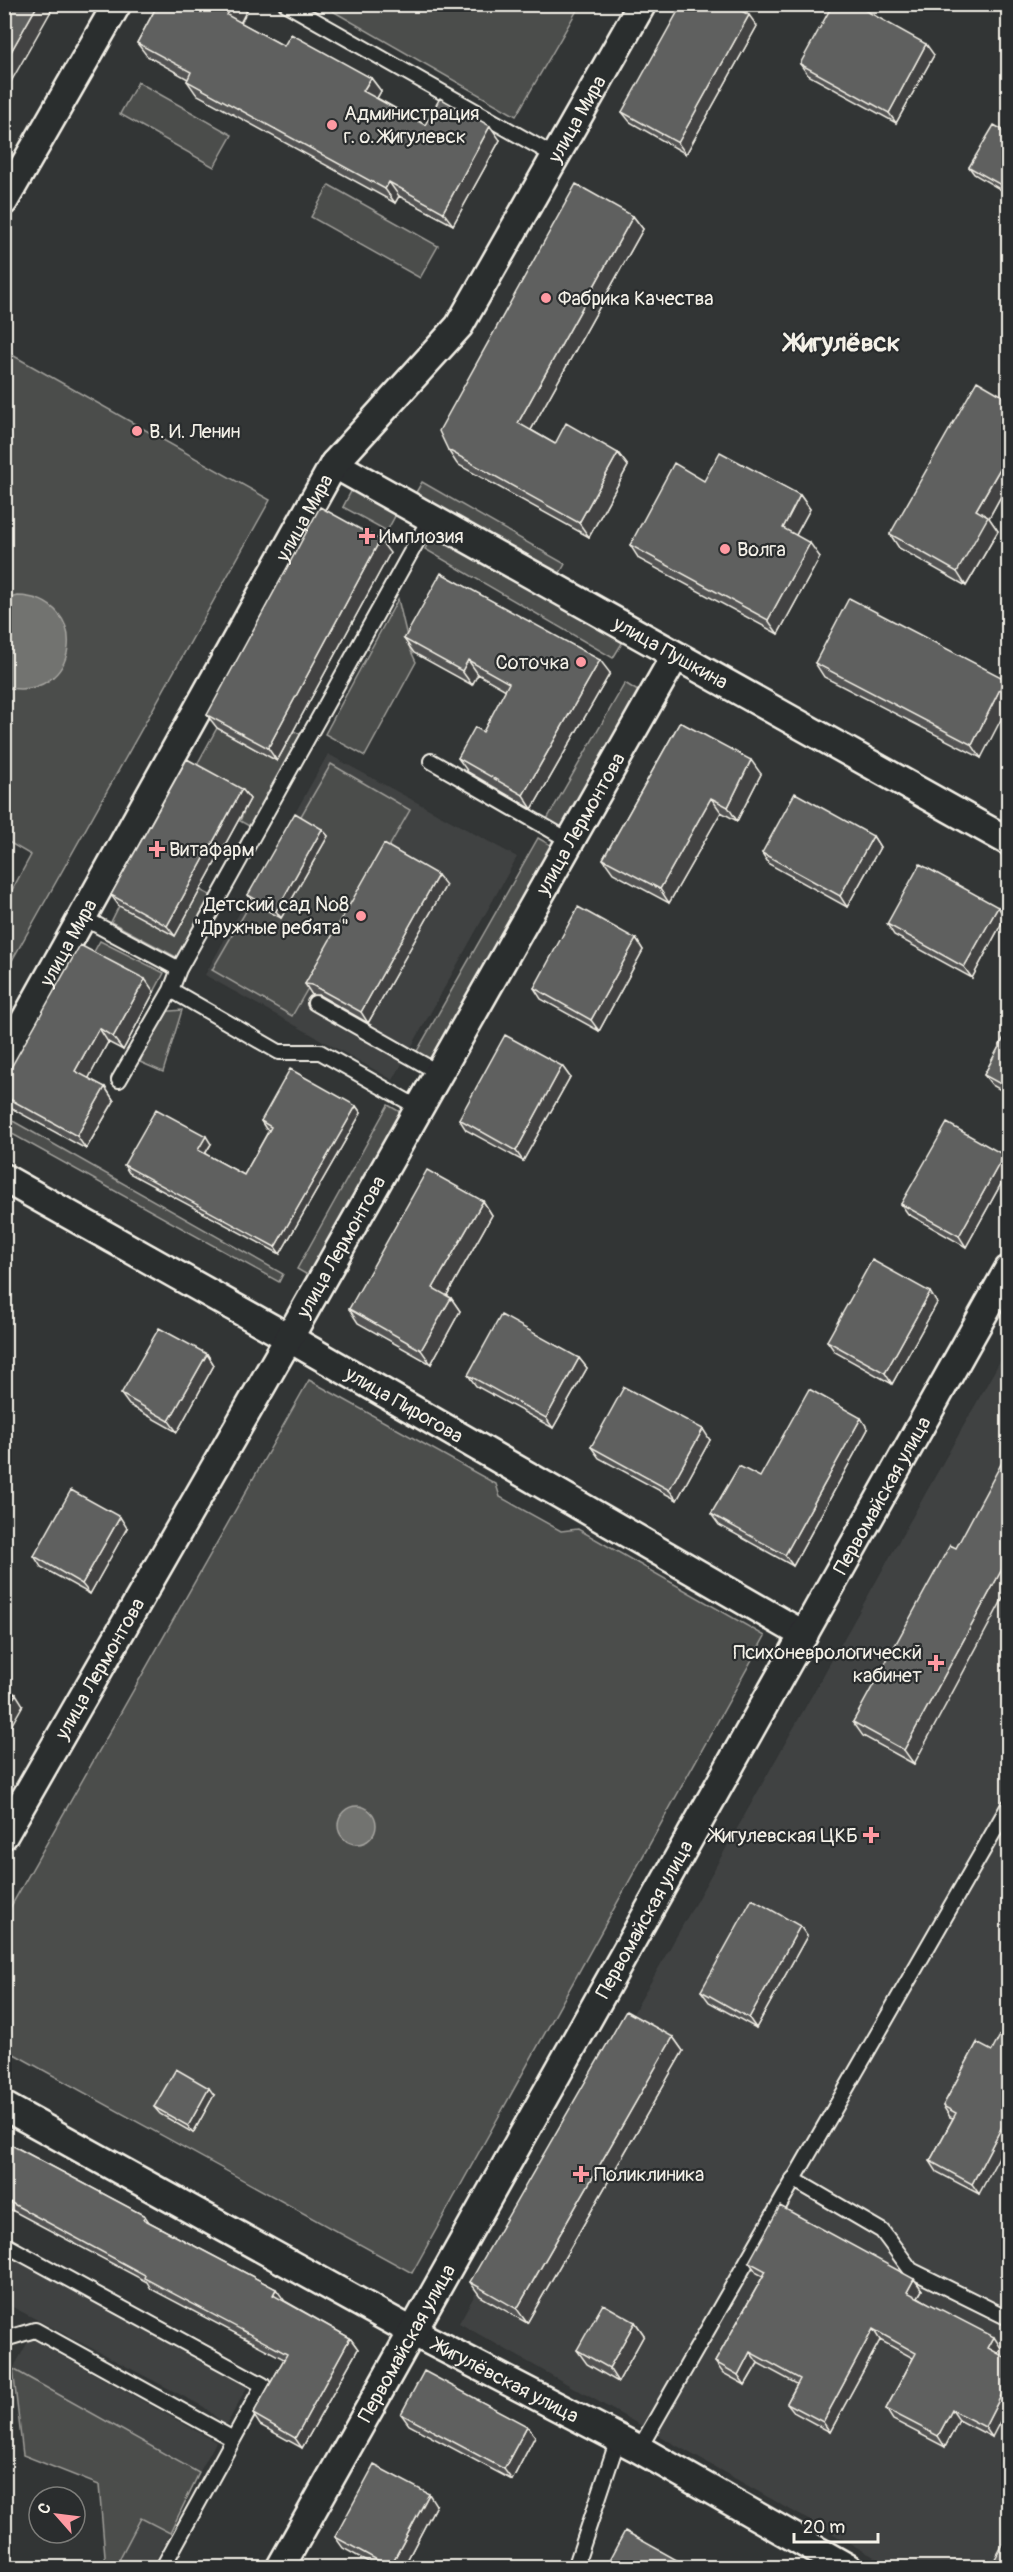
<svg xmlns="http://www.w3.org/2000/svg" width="1013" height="2572" font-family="Pangolin,sans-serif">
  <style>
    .built { fill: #404242 }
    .green { fill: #4b4d4c; stroke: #a09f9a; stroke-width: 1.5 }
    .water { fill: #727370; stroke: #a6a5a0; stroke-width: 1.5 }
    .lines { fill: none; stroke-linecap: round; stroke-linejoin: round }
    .service-casing { stroke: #f4f1e8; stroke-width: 18 }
    .minor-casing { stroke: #f4f1e8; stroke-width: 32 }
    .service { stroke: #2a2d2e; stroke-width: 14 }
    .minor { stroke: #2a2d2e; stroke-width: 27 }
    .wall { fill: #525352; stroke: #f4f1e8; stroke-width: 1.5 }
    .shaded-wall { fill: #424342; stroke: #f4f1e8; stroke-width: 1.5 }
    .building { fill: #5f605f; stroke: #f4f1e8; stroke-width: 1.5 }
    .poi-dot { fill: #ff9aa2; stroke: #2a2d2e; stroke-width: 2 }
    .labels { text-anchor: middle; stroke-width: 4.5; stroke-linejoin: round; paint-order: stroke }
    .poi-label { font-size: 20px; fill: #f4f1e8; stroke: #2a2d2e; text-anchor: start }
    .street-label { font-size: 20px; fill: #f4f1e8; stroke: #2a2d2e }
    .district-label { font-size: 26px; font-weight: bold; fill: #f4f1e8; stroke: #2a2d2e }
  </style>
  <rect width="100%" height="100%" fill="#323535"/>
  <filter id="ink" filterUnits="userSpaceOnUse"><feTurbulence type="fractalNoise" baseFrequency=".0167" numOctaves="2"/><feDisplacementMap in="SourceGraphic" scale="12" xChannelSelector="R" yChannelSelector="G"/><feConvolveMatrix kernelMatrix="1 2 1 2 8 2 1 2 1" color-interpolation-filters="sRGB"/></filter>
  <g filter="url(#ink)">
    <path class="built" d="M328,754L517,857L393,1080L205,975Z
      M1008,1347V2567H892L459,2323Z
      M4,2253L247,2387L226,2426L204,2407L5,2303Z
      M30,2338L216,2442L199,2473L13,2369Z
      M141,2517L170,2533L152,2567L115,2568Z"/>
    <path class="green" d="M322,5L580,4V5L516,116Z
      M138,82L232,135L214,167L120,114Z
      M329,185L438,246L420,278L311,217Z
      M5,351L270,500L5,973V903L31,855L5,840Z
      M356,482L401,505L387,531L343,507Z
      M422,482L565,564L555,582L411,501Z
      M435,531L624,640L613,658L425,549Z
      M398,599L410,649L416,662L365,756L325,734Z
      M625,683L641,693L561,830L546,821Z
      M217,728L277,761L294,731L304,736L251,827L240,821L249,799L194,770Z
      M331,764L410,810L292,1016L212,970Z
      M538,838L554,847L431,1062L416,1053Z
      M200,890L214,897L178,958L111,922L119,906Z
      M100,941L164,973L154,992L90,959Z
      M182,1010L163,1072L140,1062L159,1012Z
      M388,1105L402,1113L311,1277L297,1269Z
      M4,1116L283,1274L279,1282L5,1130Z
      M309,1380L496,1484L500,1497L561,1531L578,1529L765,1636L412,2273L5,2049V1917Z
      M13,2369L199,2473L170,2533L141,2518L115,2567H106L99,2485L23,2455Z"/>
    <path class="water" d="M17,596C93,597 81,704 4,687L5,599Z
      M338 1825a19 19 0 1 1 38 0a19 19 0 1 1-38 0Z"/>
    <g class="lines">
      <defs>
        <path id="service" d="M286,4L555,156
          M431,761L570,841
          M82,917L179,969L171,990L119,1080
          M179,969L430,518
          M171,990L279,1052H320L419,1108
          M315,1003L439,1073
          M793,2179L882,2231L911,2270L1008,2318
          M4,2244L263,2385L163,2567
          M4,2343L8,2338L35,2330L233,2439
          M639,2449L1008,1807
          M575,2568L618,2439"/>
        <g id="minor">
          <path d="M4,201L117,4"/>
          <path id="s1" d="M334,464L1008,841"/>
          <path id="s2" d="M4,1058L334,464L459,326L642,4"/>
          <path id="s3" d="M4,1178L289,1338L804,1635"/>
          <path id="s4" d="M4,1835L289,1338L675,656"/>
          <path id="s5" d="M4,2106L413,2332L639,2449L848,2568"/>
          <path id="s6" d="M280,2568L1008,1270"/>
        </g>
      </defs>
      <use href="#service" class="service-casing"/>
      <use href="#minor" class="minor-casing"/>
      <use href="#service" class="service"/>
      <use href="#minor" class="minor"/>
    </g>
    <path class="wall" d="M158,4H250L241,23L284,46L371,78L381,91L377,98L425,125L500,140L453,225L399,196L395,203L196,94L187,81L188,79L147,56L137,43Z
      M757,26L686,154L630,122L622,112Z
      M934,55L896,123L808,75L800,64Z
      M1008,133V194L974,174L969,167Z
      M633,216L643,229L531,430L555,444L618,453L628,466L589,537L457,464L448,450Z
      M1008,399V483L989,518L998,531L966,586L899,548L890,534Z
      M704,481L800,495L810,509L796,535L820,557L778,634L639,559L630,545Z
      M390,553L277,761L217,728L207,715Z
      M404,639L610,673L532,809L468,772L458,758L483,732L506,690L478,674L472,685L414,653Z
      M815,663L1005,679L981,758L824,677Z
      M680,722L761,774L737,821L721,812L669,903L613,873L603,859Z
      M242,789L250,799L175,936L119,906L111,895Z
      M322,829L328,836L281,918L253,903L248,895Z
      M873,836L880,847L847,907L769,864L762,853Z
      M446,885L368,1023L319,995H312L305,984Z
      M998,907L1005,917L972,978L894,935L887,924Z
      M636,939L643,950L599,1031L541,999L534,988Z
      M154,992L123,1050L108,1042L88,1079L105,1087L114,1101L86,1149L7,1106L4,1102V1080Z
      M1008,1030V1094L992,1085L984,1075Z
      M562,1066L570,1077L523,1161L466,1130L459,1119Z
      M356,1106L361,1113L280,1254L129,1173L124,1165L211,1144L205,1154L244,1175L269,1130L266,1129L261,1121Z
      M1004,1155L1008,1161V1171L966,1247L908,1214L901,1204Z
      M483,1201L492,1215L447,1295L451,1298L460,1311L431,1364L358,1323L349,1309Z
      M937,1303L892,1384L835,1352L827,1341Z
      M207,1354L214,1365L177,1432L129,1405L121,1394Z
      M579,1358L587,1368L553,1428L476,1386L468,1375Z
      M868,1429L793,1566L719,1525L711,1514L760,1477Z
      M710,1440L677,1500L599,1458L591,1447Z
      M127,1528L90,1594L41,1567L34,1556Z
      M956,1548L914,1764L863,1736L853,1722Z
      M800,1926L807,1936L756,2028L709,2002L701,1991Z
      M673,2037L683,2051L527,2323L480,2296L470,2282Z
      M977,2043L979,2194L937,2172L930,2161L953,2118L950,2117L943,2106Z
      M214,2095L193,2133L160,2114L154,2107Z
      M4,2141L145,2216L149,2222L276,2289L283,2300L350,2338L358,2349L302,2448L260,2425L253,2414L284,2359L151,2289L147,2282L4,2206Z
      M749,2262L914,2279L922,2290L918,2297L1001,2348L998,2353L992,2437L959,2420L945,2447L893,2420L886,2409L913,2358L880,2340L830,2432L795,2413L787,2403L797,2384L758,2363L745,2385L723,2373L715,2362L763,2276L757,2273Z
      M635,2322L644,2335L618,2382L587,2364L577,2350Z
      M401,2414L527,2426L535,2436L512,2480L409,2425Z
      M436,2505L403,2568H379L343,2548L335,2537Z"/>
    <path class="shaded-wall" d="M38,4H55L4,94V64Z
      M233,4H250L237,29L227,15Z
      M749,15L757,26L686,154L678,143Z
      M926,44L934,55L896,123L889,113Z
      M371,78L381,91L373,105L363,91Z
      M490,126L500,140L453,225L443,212Z
      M389,182L399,196L395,203L385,189Z
      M633,216L643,229L527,437L518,423Z
      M618,453L628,466L589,537L579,523Z
      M1002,465L1008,475V483L989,518L998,531L966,586L957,572L976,510Z
      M800,495L810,509L792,542L783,528Z
      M380,540L390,553L277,761L268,748Z
      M810,543L820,557L778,634L768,620Z
      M468,660L478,674L472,685L462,671Z
      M600,660L610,673L532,809L523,795Z
      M1005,679L1008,684V706L981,758L972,745Z
      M751,760L761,774L737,821L728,807Z
      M242,789L250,799L175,936L167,926Z
      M711,798L721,812L669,903L660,889Z
      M322,829L328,836L281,918L276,911Z
      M873,836L880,847L847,907L840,896Z
      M438,875L446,885L368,1023L361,1012Z
      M998,907L1005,917L972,978L964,967Z
      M636,939L643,950L599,1031L591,1020Z
      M145,979L154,992L123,1050L113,1037Z
      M99,1028L108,1042L85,1085L75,1071Z
      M562,1066L570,1077L523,1161L516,1151Z
      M105,1087L114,1101L86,1149L77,1136Z
      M356,1106L361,1113L280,1254L275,1247Z
      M206,1136L211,1144L203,1157L198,1150Z
      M1004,1155L1008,1161V1171L966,1247L959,1236Z
      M483,1201L492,1215L443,1302L433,1288Z
      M930,1292L937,1303L892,1384L885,1373Z
      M451,1298L460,1311L431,1364L421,1350Z
      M207,1354L214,1365L177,1432L169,1421Z
      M579,1358L587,1368L553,1428L546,1418Z
      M861,1418L868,1429L793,1566L785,1555Z
      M703,1429L710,1440L677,1500L669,1490Z
      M120,1517L127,1528L90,1594L82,1584Z
      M1008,1558V1589L914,1764L904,1750Z
      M16,1694L23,1705L4,1738V1714Z
      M800,1926L807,1936L756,2028L749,2018Z
      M673,2037L683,2051L527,2323L517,2309Z
      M209,2088L214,2095L193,2133L188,2126Z
      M1008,2115V2140L979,2194L972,2184Z
      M914,2279L922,2290L915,2302L907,2292Z
      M276,2289L284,2300L281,2305L273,2295Z
      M635,2322L644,2335L618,2382L609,2368Z
      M873,2329L880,2340L830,2432L823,2422Z
      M994,2337L1001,2348L995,2359L988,2348Z
      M350,2338L358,2349L302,2448L295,2438Z
      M750,2352L758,2363L745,2385L738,2375Z
      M1008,2382V2406L992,2437L985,2427Z
      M952,2410L959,2420L945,2447L938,2436Z
      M527,2426L535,2436L512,2480L504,2469Z
      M429,2494L436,2505L403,2568H390V2567Z"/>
    <path class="building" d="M4,4H38L4,64Z
      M158,4H233L227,15L284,46L291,34L371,78L363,91L425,125L440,98L490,126L443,212L389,182L385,189L187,81L191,72L137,43Z
      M682,4H730L749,15L678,143L622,112Z
      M833,4H854L926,44L889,113L800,64Z
      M994,125L1008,133V189L969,167Z
      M576,184L633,216L518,423L555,444L566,423L618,453L579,523L448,450L439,431Z
      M977,381L1008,399V469L1002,465L976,510L988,517L957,572L890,534Z
      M720,452L800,495L783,528L810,543L768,620L630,545L674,463L704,481Z
      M320,507L380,540L268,748L207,715Z
      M441,573L600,660L523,795L458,758L475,727L483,732L509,683L468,660L462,671L404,639Z
      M849,598L1005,679L972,745L815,663Z
      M680,722L751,760L728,807L711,798L660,889L603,859Z
      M187,759L242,789L167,926L111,895Z
      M795,793L873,836L840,896L762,853Z
      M295,813L322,829L276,911L248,895Z
      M384,844L438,875L361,1012L312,985L305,984Z
      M920,864L998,907L964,967L887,924Z
      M578,907L636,939L591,1020L534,988Z
      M80,945L145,979L113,1037L99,1028L75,1071L105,1087L77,1136L4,1096V1080Z
      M1008,1030V1088L984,1075Z
      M505,1035L562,1066L516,1151L459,1119Z
      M290,1069L356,1106L275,1247L124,1165L156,1109L206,1136L198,1150L244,1175L271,1127L261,1121Z
      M947,1123L1004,1155L959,1236L901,1204Z
      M427,1170L483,1201L433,1288L451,1298L421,1350L349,1309Z
      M872,1260L930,1292L885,1373L827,1341Z
      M501,1315L579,1358L546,1418L468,1375Z
      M159,1328L207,1354L169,1421L121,1394Z
      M624,1387L703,1429L669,1490L591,1447Z
      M809,1389L861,1418L785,1555L711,1514L739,1466L760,1477Z
      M1007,1453H1008V1558L904,1750L853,1722L950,1545L956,1548Z
      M71,1490L120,1517L82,1584L34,1556Z
      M4,1688L16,1694L4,1714Z
      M752,1899L800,1926L749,2018L701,1991Z
      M626,2011L673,2037L517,2309L470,2282Z
      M1008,2020V2115L972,2184L930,2161L956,2113L943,2106L977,2043L992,2051Z
      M176,2069L209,2088L188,2126L154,2107Z
      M4,2141L145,2216L143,2219L276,2289L273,2295L350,2338L295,2438L253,2414L287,2354L144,2278L145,2275L4,2199Z
      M780,2206L914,2279L907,2292L994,2337L988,2348L1008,2359V2382L985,2427L952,2410L938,2436L886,2409L916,2353L873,2329L823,2422L787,2403L800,2379L750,2352L738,2375L715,2362L766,2271L749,2262Z
      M603,2304L635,2322L609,2368L577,2350Z
      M424,2371L527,2426L504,2469L401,2414Z
      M374,2465L429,2494L390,2567L335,2537Z
      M625,2531L691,2568H605Z
      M1008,2535V2568H990Z"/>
  </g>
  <g class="poi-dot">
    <circle cx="332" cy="125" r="6"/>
    <circle cx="546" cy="298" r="6"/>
    <circle cx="137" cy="431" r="6"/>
    <path d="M364 527h6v6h6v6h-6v6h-6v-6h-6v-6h6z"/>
    <circle cx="725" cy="549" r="6"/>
    <circle cx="581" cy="662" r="6"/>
    <path d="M154 840h6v6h6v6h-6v6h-6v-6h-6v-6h6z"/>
    <circle cx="361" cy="916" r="6"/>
    <path d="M933 1654h6v6h6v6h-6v6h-6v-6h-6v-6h6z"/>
    <path d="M868 1826h6v6h6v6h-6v6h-6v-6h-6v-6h6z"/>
    <path d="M578 2165h6v6h6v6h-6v6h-6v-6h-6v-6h6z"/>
  </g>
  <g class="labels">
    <g class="poi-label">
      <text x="344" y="120">Администрация<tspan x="344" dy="23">г. о. Жигулевск</tspan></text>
      <text x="558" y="305">Фабрика Качества</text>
      <text x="149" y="438">В. И. Ленин</text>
      <text x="379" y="543">Имплозия</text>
      <text x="737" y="556">Волга</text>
      <text x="569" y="669" text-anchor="end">Соточка</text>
      <text x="169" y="856">Витафарм</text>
      <text x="349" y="911" text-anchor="end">Детский сад №8<tspan x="349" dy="23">"Дружные ребята"</tspan></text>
      <text x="922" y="1659" text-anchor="end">Психоневрологическй<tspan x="922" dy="23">кабинет</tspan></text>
      <text x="858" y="1842" text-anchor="end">Жигулевская ЦКБ</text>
      <text x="594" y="2181">Поликлиника</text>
    </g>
    <g class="street-label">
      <text dy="7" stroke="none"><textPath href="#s2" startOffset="1104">улица Мира</textPath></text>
      <text dy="7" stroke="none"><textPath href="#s2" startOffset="618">улица Мира</textPath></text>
      <text dy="7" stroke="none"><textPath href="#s1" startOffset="386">улица Пушкина</textPath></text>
      <text dy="7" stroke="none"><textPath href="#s4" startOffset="1164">улица Лермонтова</textPath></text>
      <text dy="7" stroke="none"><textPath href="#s2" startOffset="132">улица Мира</textPath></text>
      <text dy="7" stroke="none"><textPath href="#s4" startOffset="678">улица Лермонтова</textPath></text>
      <text dy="7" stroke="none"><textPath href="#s3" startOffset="460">улица Пирогова</textPath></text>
      <text dy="7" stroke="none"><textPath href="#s6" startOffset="1230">Первомайская улица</textPath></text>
      <text dy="7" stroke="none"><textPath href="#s4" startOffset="192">улица Лермонтова</textPath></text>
      <text dy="7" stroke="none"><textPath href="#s6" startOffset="744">Первомайская улица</textPath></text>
      <text dy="7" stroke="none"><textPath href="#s6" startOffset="258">Первомайская улица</textPath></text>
      <text dy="7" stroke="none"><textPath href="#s5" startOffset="572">Жигулёвская улица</textPath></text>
    </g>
    <g class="district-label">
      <text x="843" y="351">Жигулёвск</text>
    </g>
  </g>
  <rect width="1013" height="2572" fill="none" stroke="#2a2d2e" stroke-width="24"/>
  <rect x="12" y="12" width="989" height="2548" fill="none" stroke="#f4f1e8" stroke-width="2" filter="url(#ink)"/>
  <g transform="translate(57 2515) rotate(298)"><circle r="28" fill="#2a2d2e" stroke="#7b7b78" stroke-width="1.5"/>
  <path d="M0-4.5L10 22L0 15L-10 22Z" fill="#ff9aa2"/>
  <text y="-9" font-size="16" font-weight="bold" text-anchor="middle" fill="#f4f1e8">С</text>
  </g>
  <path d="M794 2533v9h84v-9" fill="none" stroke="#f4f1e8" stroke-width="3"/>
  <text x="803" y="2533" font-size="18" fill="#f4f1e8" stroke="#2a2d2e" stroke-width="4.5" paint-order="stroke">20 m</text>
</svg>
